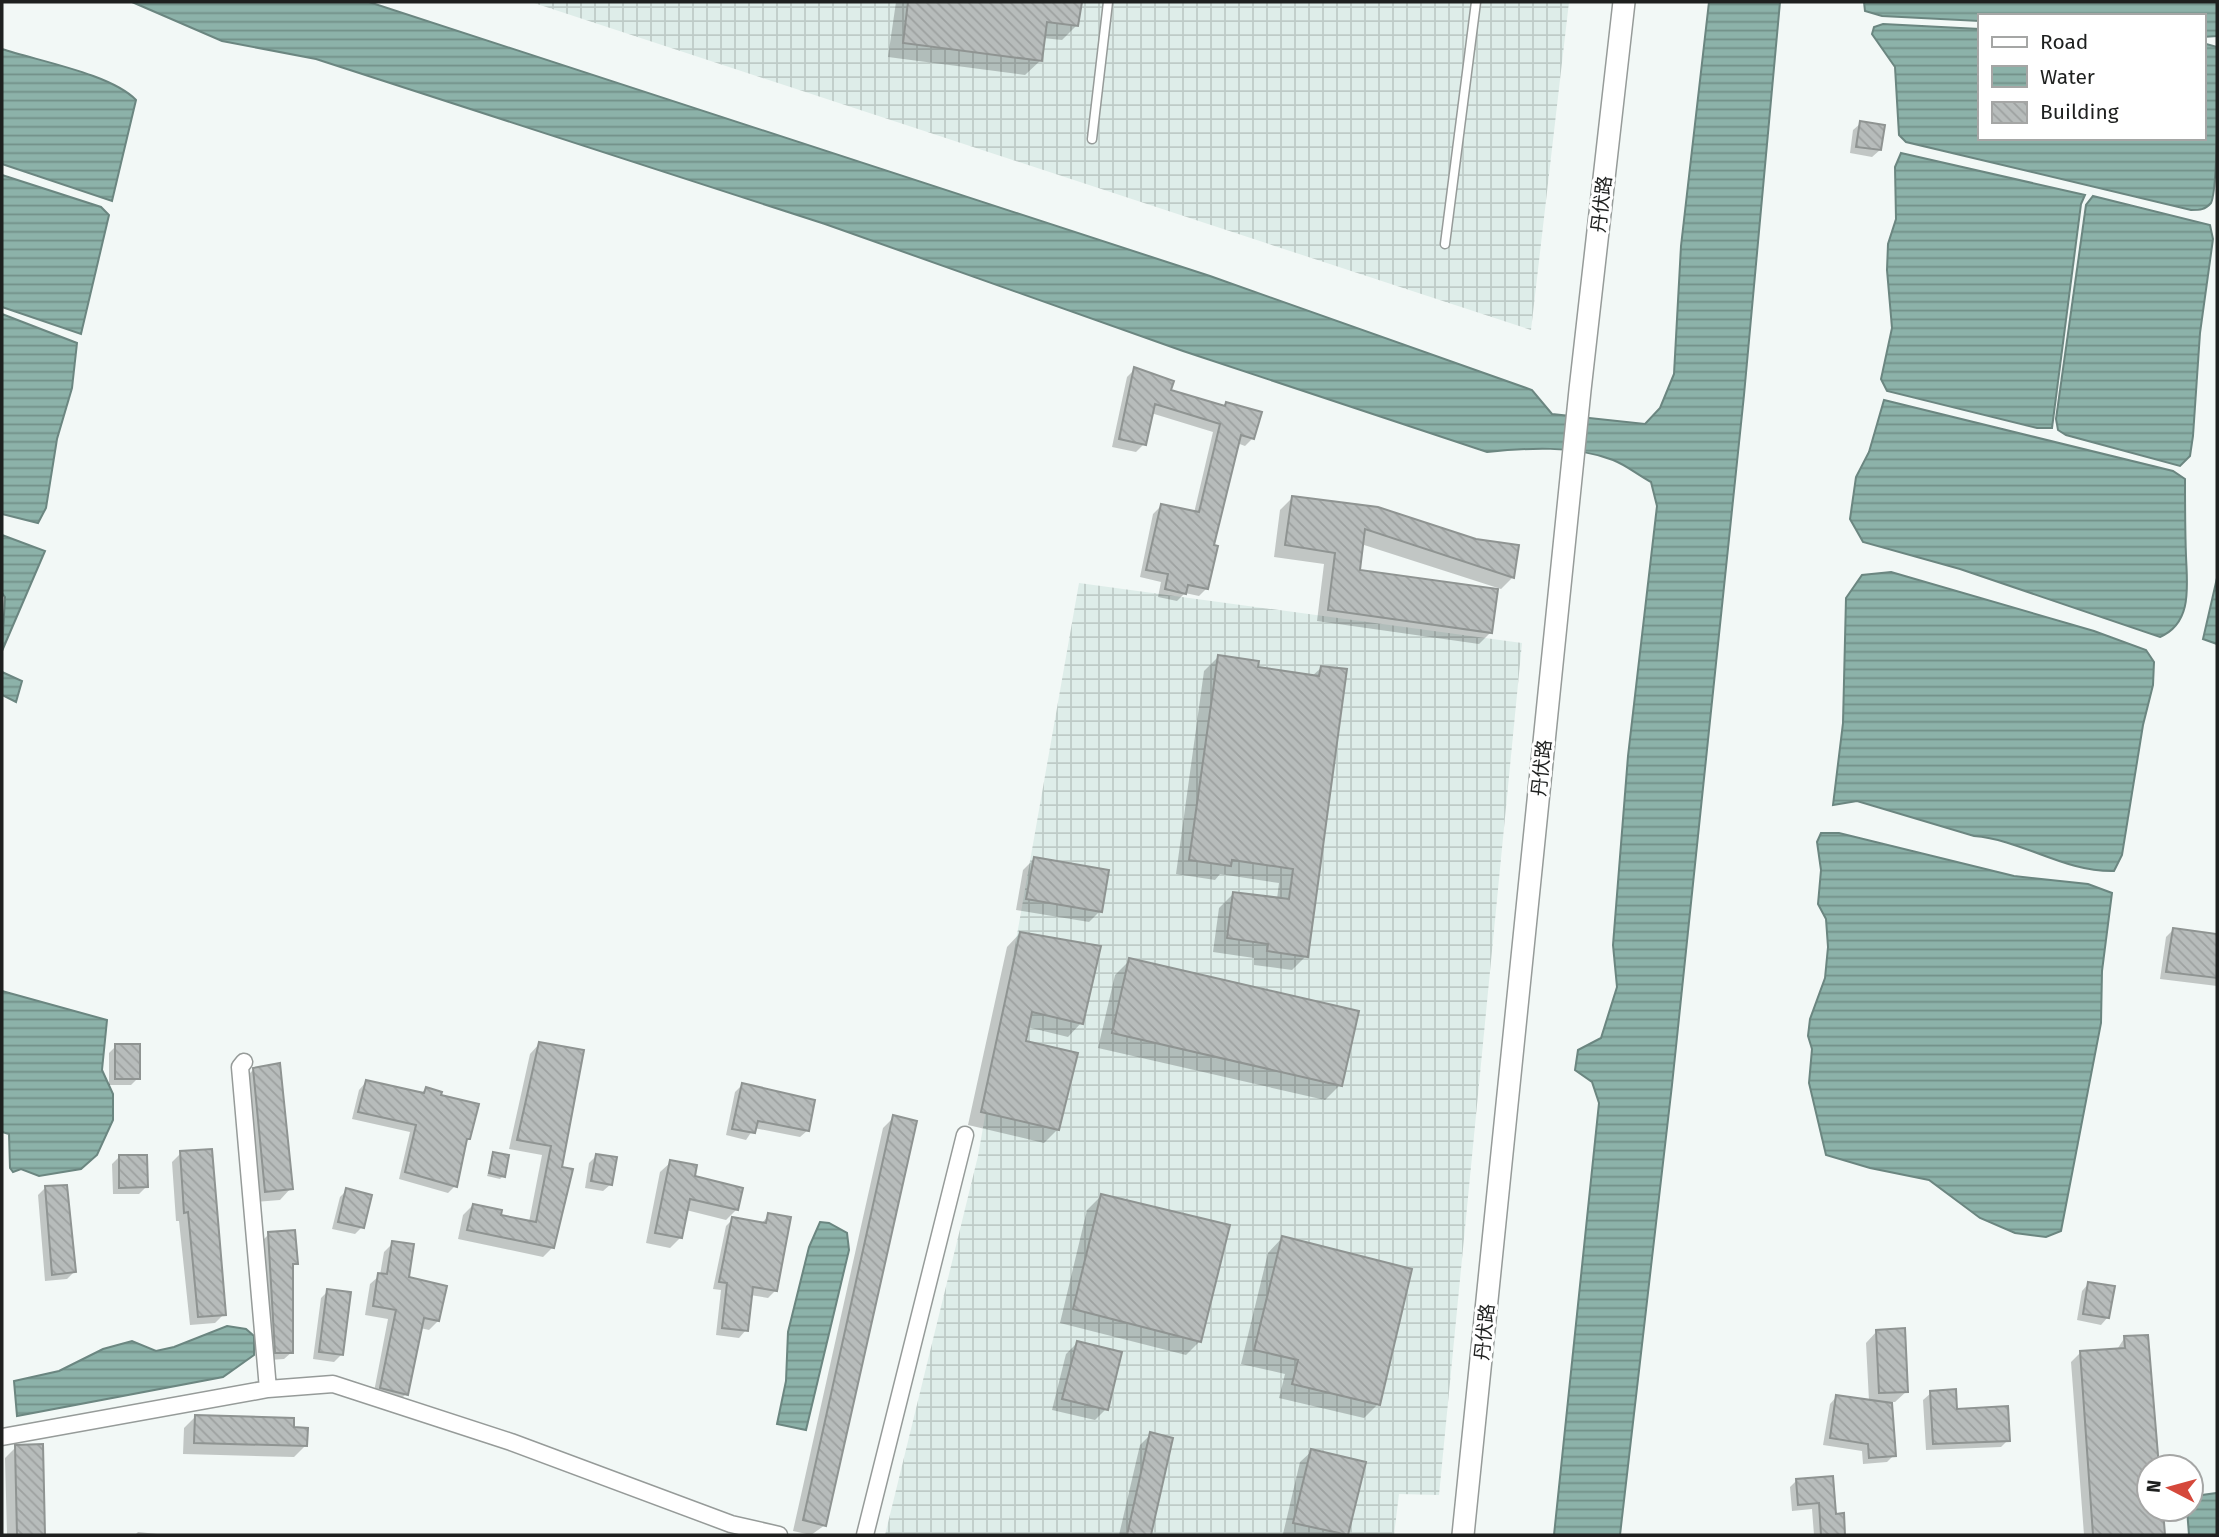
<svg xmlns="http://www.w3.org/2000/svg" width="2219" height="1537" font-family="'Fira Sans','Noto Sans SC',sans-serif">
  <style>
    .industrial { fill: url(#industrial-grid) }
    .water { fill: url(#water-rules); stroke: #6b8680; stroke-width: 2 }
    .shadow { fill: #0003 }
    .building { fill: url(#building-back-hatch); stroke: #8f9492; stroke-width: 2 }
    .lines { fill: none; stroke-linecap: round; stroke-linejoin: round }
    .service-casing { stroke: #969b99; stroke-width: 11 }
    .minor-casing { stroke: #969b99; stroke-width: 19 }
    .secondary-casing { stroke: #969b99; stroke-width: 24 }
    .service { stroke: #fff; stroke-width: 8 }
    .minor { stroke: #fff; stroke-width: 16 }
    .secondary { stroke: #fff; stroke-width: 21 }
    .labels { text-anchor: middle; stroke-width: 6; stroke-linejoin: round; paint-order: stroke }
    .street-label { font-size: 19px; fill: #1e201f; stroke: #fff }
  </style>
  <defs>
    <pattern id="industrial-grid" width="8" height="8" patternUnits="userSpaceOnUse" patternTransform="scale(1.75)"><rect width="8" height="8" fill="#deede9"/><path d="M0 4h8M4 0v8" fill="none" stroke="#becbc7"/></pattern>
    <pattern id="water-rules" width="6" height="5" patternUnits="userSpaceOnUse" patternTransform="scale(1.75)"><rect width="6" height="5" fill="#8cb2a9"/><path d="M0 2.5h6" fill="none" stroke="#729089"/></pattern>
    <pattern id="building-back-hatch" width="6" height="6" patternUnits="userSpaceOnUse" patternTransform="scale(1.75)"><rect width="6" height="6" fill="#b7bcbb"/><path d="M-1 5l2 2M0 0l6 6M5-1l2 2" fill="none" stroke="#9da1a0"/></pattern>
  </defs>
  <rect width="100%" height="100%" fill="#f2f8f6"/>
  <path class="industrial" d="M531,2H1569L1531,330Z
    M1079,583L1522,643L1439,1495L1399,1494L1394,1535H885L978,1156Z"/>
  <path class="water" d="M132,2H369L1210,276L1532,390L1552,414L1645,424L1660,408L1674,374L1681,246L1709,2H1780L1744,395L1672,1085L1620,1535H1554L1599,1103L1592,1082L1575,1070L1578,1050L1601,1038L1617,987L1613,945L1628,756L1657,506L1651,482C1638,475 1626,465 1613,460C1574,445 1527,448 1487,452L1183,351L825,224L316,59L222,41Z
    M1864,2H2217V36L2203,37V16H1979V21L1882,16L1865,11Z
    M1883,24L1979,29V138H2203V43L2217,47C2217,73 2219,187 2211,203C2205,210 2200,210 2191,210L1906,142L1899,135L1895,67L1872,34L1874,27Z
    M2,49C38,61 111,74 136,100L112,201L2,164Z
    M1901,153L2085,195L2081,204L2052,428H2037L1887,391L1881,379L1892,328L1887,270L1888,244L1896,219L1895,167Z
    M2,175L101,207L109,215L81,334L2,307Z
    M2093,196L2210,225L2213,239L2200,333L2193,436L2190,456L2180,466L2066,435L2058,430L2056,419L2086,205Z
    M2,314L77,343L72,388L57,439L46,508L38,523L2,514Z
    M1884,400L2173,471L2185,479C2185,505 2185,530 2186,556C2187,585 2193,623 2160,637L1960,569L1863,542L1850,519L1856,477L1869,452Z
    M2,535L45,551L2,651L5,597L2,593Z
    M1891,572L2094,631L2146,650L2154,662L2153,685L2143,725L2122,855L2114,871C2063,872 2023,840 1974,836L1857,801L1833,805L1843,723L1846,598L1862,575Z
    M2217,578V644L2203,639Z
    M2,672L22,681L16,702L2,695Z
    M1821,833H1839L2014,876L2088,884L2112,893L2102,971L2101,1023L2061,1231L2046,1237L2015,1233L1980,1218L1929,1180L1870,1168L1826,1155L1809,1083L1812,1049L1808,1036L1810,1019L1825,978L1828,947L1826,919L1818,904L1821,870L1817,842Z
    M2,991L107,1020L102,1070L113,1094V1120L97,1155L81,1169L39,1176L21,1169L13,1172L10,1168L9,1134L2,1132Z
    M820,1222L829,1223L847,1233L849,1250L806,1430L777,1424L786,1381L788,1332L809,1247Z
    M227,1326L246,1329L254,1336V1355L223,1377L17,1416L14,1381L59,1371L103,1349L132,1341L156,1351L174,1347Z
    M2217,1493V1535H2189L2187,1509H2191V1504L2202,1495Z"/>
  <path class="shadow" d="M896,2H1080L1077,25L1062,40L1043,38L1041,60L1025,75L888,57Z
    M1861,123L1880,150L1872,157L1850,153L1853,130Z
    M1135,369L1169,391L1223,407L1226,404L1253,438L1245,446L1237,443L1212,547L1207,588L1199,596L1185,593L1177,601L1158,597L1161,582L1140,577L1153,514L1161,506L1194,513L1213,432L1151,413L1144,444L1136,452L1112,447L1127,377Z
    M1292,498L1476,541L1513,577L1501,589L1361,544L1358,571L1491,632L1479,644L1317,621L1324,564L1274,557L1280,510Z
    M1218,657L1256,668L1312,676L1321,668L1306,956L1292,970L1254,965V958L1213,952L1219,908L1234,893L1277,899L1279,883L1220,874L1215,880L1176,874L1204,671Z
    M1034,859L1100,911L1089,922L1016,910L1023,870Z
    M2174,929L2217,935V986L2160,979L2166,937Z
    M1020,933L1081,1023L1068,1037L1027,1027L1024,1042L1058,1129L1044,1143L968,1125L1007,947Z
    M1130,960L1340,1085L1325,1100L1098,1048L1115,975Z
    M539,1044L560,1169L553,1247L543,1257L458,1239L463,1215L473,1205L499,1216L529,1222L542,1155L509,1149L530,1054Z
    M116,1046L138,1078L131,1085H109V1053Z
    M254,1069L291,1188L280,1200L255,1202L242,1081Z
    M366,1082L421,1094L426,1089L469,1139L464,1143L455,1186L448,1193L399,1179L410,1132L352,1119L359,1090Z
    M742,1085L808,1130L800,1137L754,1128L746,1140L726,1135L735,1092Z
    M894,1117L825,1525L811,1535L793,1531L883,1128Z
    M181,1153L224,1314L215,1323L190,1325L179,1221H176L172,1162Z
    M494,1154L503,1176L500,1179L487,1176Z
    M596,1156L611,1184L603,1191L585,1188L589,1163Z
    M119,1157L146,1187L139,1194H113L112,1164Z
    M671,1162L737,1209L726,1220L686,1210L680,1238L670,1248L646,1243L660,1172Z
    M45,1188L74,1272L67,1279L45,1281L38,1195Z
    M347,1190L362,1227L355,1234L332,1229L340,1197Z
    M1101,1196L1200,1341L1186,1355L1060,1323L1087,1210Z
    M769,1215L776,1290L768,1298L750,1295L746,1330L739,1338L716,1335L721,1290L713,1289L726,1226L733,1219L761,1224Z
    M269,1234L296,1263L291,1268L292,1352L284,1359L269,1360L262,1241Z
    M1282,1238L1378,1404L1364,1418L1279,1398L1285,1374L1241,1364L1268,1253Z
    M393,1243L407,1279L438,1321L429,1330L420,1328L406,1394L397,1403L373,1397L388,1319L365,1315L370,1284L380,1275L384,1252Z
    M2089,1283L2108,1317L2101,1325L2077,1320L2082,1291Z
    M328,1291L341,1355L334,1362L313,1359L321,1298Z
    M1877,1331L1907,1391L1895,1402H1890L1894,1455L1887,1462L1863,1464L1862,1451L1823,1445L1830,1404L1837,1396L1869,1401L1866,1343Z
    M2125,1337L2157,1467H2149V1509H2160L2162,1535H2084L2071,1362L2080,1353L2116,1351Z
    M1077,1343L1106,1409L1095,1420L1052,1410L1066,1354Z
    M1931,1393L1956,1411L2008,1440L2001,1447L1926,1450L1923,1400Z
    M195,1417L292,1429L305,1446L294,1457L183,1454L184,1428Z
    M1151,1434L1171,1439L1149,1535H1119L1140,1445Z
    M42,1446L44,1535H7L5,1458L16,1447Z
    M1312,1451L1364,1464L1346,1535L1283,1534L1300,1462Z
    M1797,1480L1835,1515H1842L1843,1535H1814L1812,1509L1792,1511L1790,1487Z
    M138,1532L167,1535H135Z"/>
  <path class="building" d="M908,2H1082L1078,26L1047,22L1042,61L903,43Z
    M1860,121L1885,125L1881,150L1856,147Z
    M1134,367L1174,381L1171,390L1225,406L1226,402L1262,412L1254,439L1241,435L1214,545L1218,546L1208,589L1188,585L1186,594L1165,589L1168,574L1146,570L1161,504L1199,512L1220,424L1155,404L1146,445L1119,439Z
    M1292,496L1378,507L1476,539L1519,545L1514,578L1365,529L1360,570L1498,589L1492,633L1328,610L1335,553L1285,545Z
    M1218,655L1259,661L1258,667L1319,676L1321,666L1347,669L1308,957L1267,951L1268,944L1227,938L1233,892L1289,899L1293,869L1232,860L1231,866L1189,860Z
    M1034,857L1109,870L1102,912L1026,899Z
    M2173,928L2217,934V978L2166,972Z
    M1020,932L1101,946L1083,1024L1032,1012L1026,1041L1078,1053L1059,1130L981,1112Z
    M1129,958L1359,1011L1342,1086L1112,1033Z
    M539,1042L584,1050L562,1167L573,1169L554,1248L467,1230L473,1204L502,1210L501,1215L536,1222L551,1146L517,1140Z
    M115,1044H140V1079H115Z
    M280,1063L293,1189L265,1192L253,1068Z
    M366,1080L424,1093L426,1087L442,1092L441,1095L479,1104L470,1139H467L457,1187L405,1172L416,1125L358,1112Z
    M742,1083L815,1100L809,1131L758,1121L755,1133L732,1129Z
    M893,1115L917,1121L826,1526L803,1520Z
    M212,1149L226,1315L198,1317L188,1212L184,1213L180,1151Z
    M493,1152L509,1155L505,1177L489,1173Z
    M596,1154L617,1157L612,1185L591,1181Z
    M119,1155H147L148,1187L119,1188Z
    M670,1160L697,1165L695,1176L743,1188L738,1210L690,1199L682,1238L655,1233Z
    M67,1185L76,1272L52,1275L45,1186Z
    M346,1188L372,1195L364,1228L338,1222Z
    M1101,1194L1230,1225L1201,1342L1073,1309Z
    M768,1213L791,1217L777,1291L753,1287L748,1331L722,1328L727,1283L719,1282L732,1217L766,1223Z
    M295,1230L298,1264H293V1353H275L268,1232Z
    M1282,1236L1412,1269L1380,1405L1292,1384L1298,1360L1254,1350Z
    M392,1241L414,1244L409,1277L447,1286L439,1321L424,1318L408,1395L380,1388L396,1310L373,1306L378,1273L387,1274Z
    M2088,1282L2115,1286L2109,1318L2083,1314Z
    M327,1289L351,1292L343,1355L319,1352Z
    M1905,1328L1908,1392L1879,1393L1876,1330Z
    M2148,1335L2159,1467H2149V1509H2163L2165,1535H2093L2080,1351L2125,1348L2124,1336Z
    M1077,1341L1122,1352L1108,1410L1062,1399Z
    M1956,1389L1957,1409L2008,1406L2010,1441L1933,1444L1930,1391Z
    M1836,1395L1892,1403L1896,1456L1869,1458L1868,1444L1830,1438Z
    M195,1415L294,1418V1427L308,1428L307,1446L194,1443Z
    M1150,1432L1173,1438L1151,1535H1127Z
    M43,1444L45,1535H17L15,1445Z
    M1311,1449L1366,1462L1348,1535L1293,1523Z
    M1833,1476L1836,1514L1844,1513L1845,1535H1821L1819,1503L1798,1505L1796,1479Z"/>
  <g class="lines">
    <defs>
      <path id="service" d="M1092,139L1108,2
        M1445,244L1476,2"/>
      <path id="minor" d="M244,1062L240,1067L268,1389
        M2,1437L268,1389L333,1384L511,1442L731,1524L779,1535
        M865,1535L965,1135"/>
      <path id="secondary" d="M1463,1535L1580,390L1624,2"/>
    </defs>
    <use href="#service" class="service-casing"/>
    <use href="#minor" class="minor-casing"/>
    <use href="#secondary" class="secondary-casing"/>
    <use href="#service" class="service"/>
    <use href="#minor" class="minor"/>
    <use href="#secondary" class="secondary"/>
  </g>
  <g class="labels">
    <g class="street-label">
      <text transform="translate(1601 204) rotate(-83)" y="7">丹伏路</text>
      <text transform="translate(1541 768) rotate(-84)" y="7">丹伏路</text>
      <text transform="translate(1484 1332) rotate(-84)" y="7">丹伏路</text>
    </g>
  </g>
  <rect width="2219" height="1537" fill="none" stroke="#1e201f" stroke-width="7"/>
  <rect x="1978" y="14" width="228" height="126" fill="#ffffff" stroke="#a5a6a5" stroke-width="2"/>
  <rect x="1992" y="37" width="35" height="10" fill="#ffffff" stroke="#a5a6a5" stroke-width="2"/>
  <text x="2040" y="49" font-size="21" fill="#1e201f">Road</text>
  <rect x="1992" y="66" width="35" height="21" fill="url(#water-rules)" stroke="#a5a6a5" stroke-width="2"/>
  <text x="2040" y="84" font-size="21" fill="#1e201f">Water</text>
  <rect x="1992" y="102" width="35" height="21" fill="url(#building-back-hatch)" stroke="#a5a6a5" stroke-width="2"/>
  <text x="2040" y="119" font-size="21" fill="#1e201f">Building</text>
  <g transform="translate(2170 1488) rotate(276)"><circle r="33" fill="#ffffff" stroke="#a5a6a5" stroke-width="2"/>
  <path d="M0-5L12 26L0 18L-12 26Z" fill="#d5483b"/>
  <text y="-10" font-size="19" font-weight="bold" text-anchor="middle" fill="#1e201f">N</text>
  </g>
</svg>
